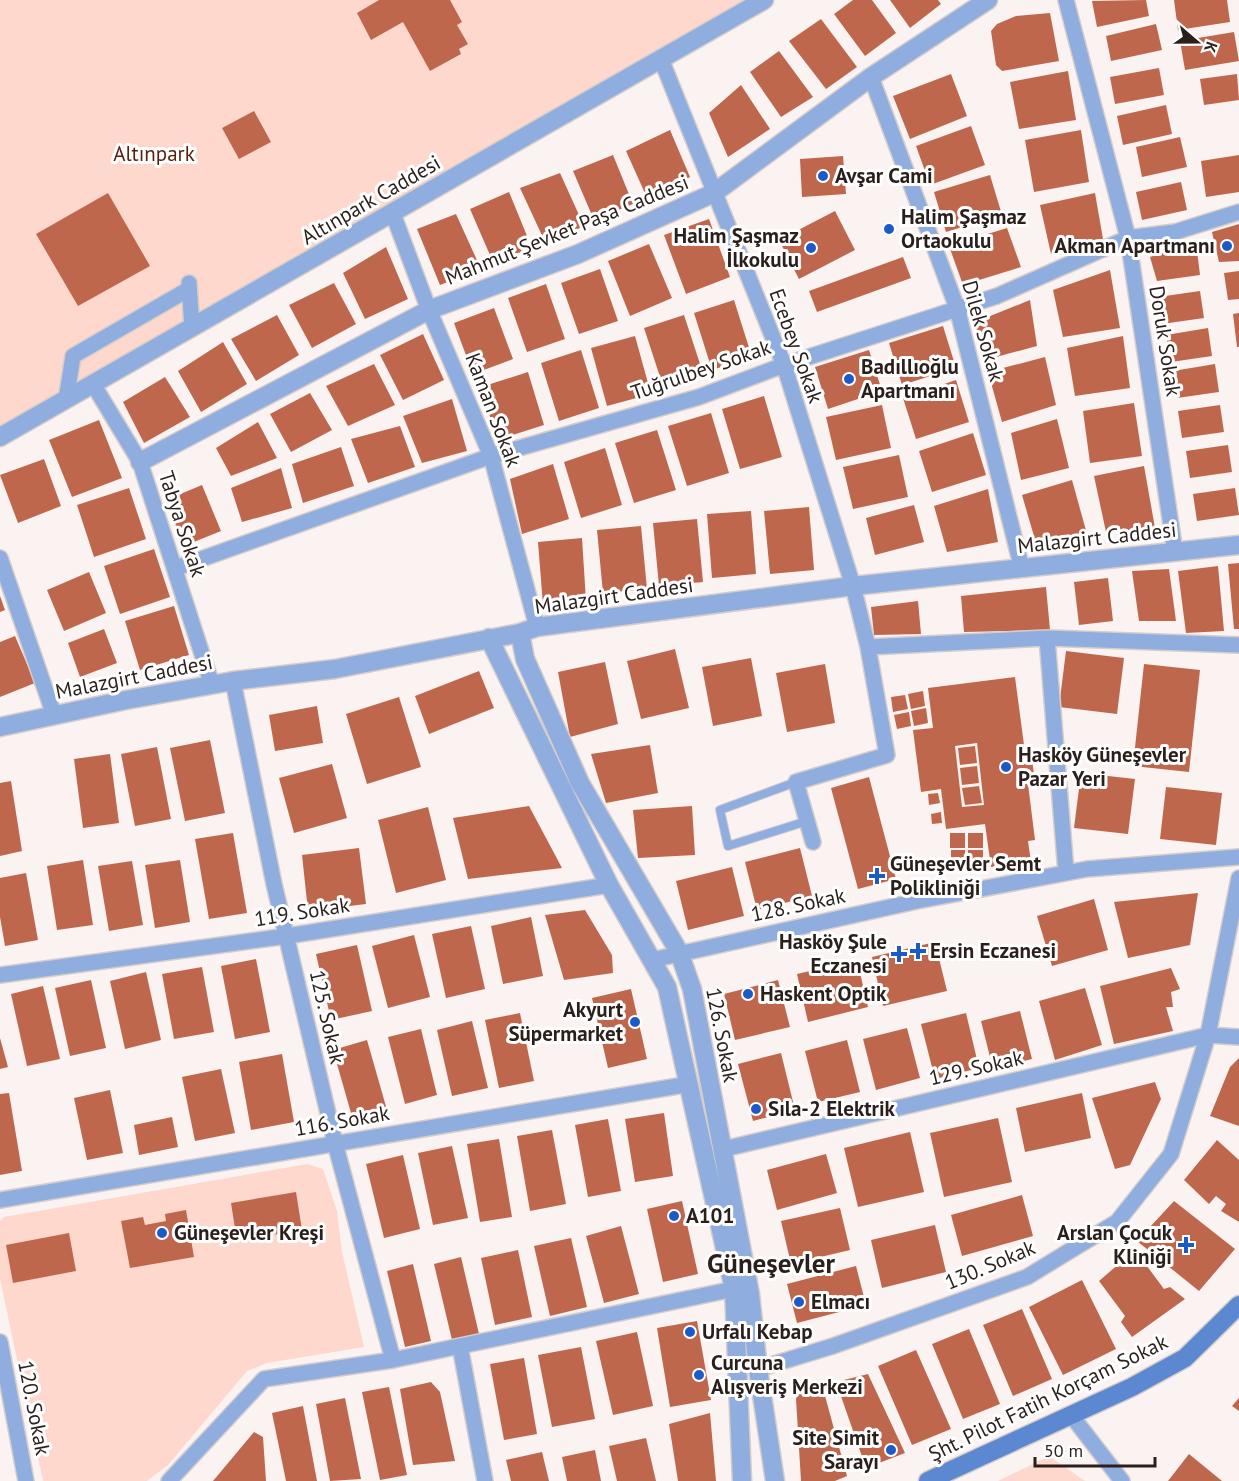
<svg xmlns="http://www.w3.org/2000/svg" width="1239" height="1481" font-family="'PT Sans',sans-serif">
  <style>
    .green { fill: #fed8cd }
    .building { fill: #bf674d; fill-rule: evenodd }
    .lines { fill: none; stroke-linecap: round; stroke-linejoin: round }
    .service-casing { stroke: #d5cdca; stroke-width: 10 }
    .minor-casing { stroke: #d5cdca; stroke-width: 18 }
    .tertiary-casing { stroke: #d5cdca; stroke-width: 21 }
    .secondary-casing { stroke: #d5cdca; stroke-width: 21 }
    .service { stroke: #8faddf; stroke-width: 8 }
    .minor { stroke: #8faddf; stroke-width: 15 }
    .tertiary { stroke: #8faddf; stroke-width: 18 }
    .secondary { stroke: #5c88d1; stroke-width: 18 }
    .poi-dot { fill: #1c5bc7; stroke: #fff; stroke-width: 2 }
    .labels { text-anchor: middle; stroke-width: 6; stroke-linejoin: round; paint-order: stroke }
    .park-label { font-size: 21px; fill: #581f0d; stroke: #fff }
    .poi-label { font-size: 21px; font-weight: bold; fill: #2b1f1b; stroke: #fff; text-anchor: start }
    .street-label { font-size: 21px; fill: #2b1f1b; stroke: #fff }
    .district-label { font-size: 27px; font-weight: bold; fill: #2b1f1b; stroke: #fff }
  </style>
  <rect width="100%" height="100%" fill="#faf3f1"/>
  <path class="green" d="M0,0H764L0,437Z
    M307,1164L323,1169L337,1211L342,1252L364,1347L267,1363L247,1371L168,1465L147,1481H43L0,1279V1221L4,1217Z
    M1049,1456L1085,1481H998Z"/>
  <path class="building" d="M379,0H450L462,22L457,25L468,44L459,49L461,54L430,71L403,22L371,40L357,13Z
    M853,0H872L896,33L865,56L834,14Z
    M890,0H938L941,4L910,28Z
    M1146,0L1149,16L1097,27L1092,1Z
    M1174,0H1227L1230,22L1178,30Z
    M1050,13L1059,61L1002,71L996,65L991,31L997,24L1016,16Z
    M821,19L857,67L826,89L789,41Z
    M1156,24L1162,50L1111,61L1106,36Z
    M1234,32L1239,61L1185,70L1180,41Z
    M779,51L813,97L781,117L750,72Z
    M1159,68L1164,95L1115,104L1110,77Z
    M1068,71L1076,120L1019,129L1010,82Z
    M951,74L967,116L910,139L893,96Z
    M1237,74L1239,100L1204,105L1200,79Z
    M741,85L770,129L728,157L709,113Z
    M1166,105L1172,134L1123,145L1117,116Z
    M254,111L271,142L239,159L222,128Z
    M971,126L985,165L930,185L916,146Z
    M670,130L690,177L648,200L626,151Z
    M1081,130L1089,182L1034,192L1025,140Z
    M1180,137L1187,167L1142,177L1136,147Z
    M613,155L633,204L594,220L573,171Z
    M1239,155V192L1206,197L1201,161Z
    M843,156L846,194L802,197L800,159Z
    M560,173L584,226L546,244L520,188Z
    M990,175L1002,215L946,232L934,192Z
    M1181,182L1187,210L1142,220L1136,192Z
    M509,192L532,248L493,262L470,209Z
    M108,193L150,266L78,306L36,234Z
    M1095,193L1103,239L1051,254L1040,205Z
    M835,211L855,250L799,279L779,240Z
    M456,214L481,269L440,285L417,229Z
    M709,219L730,277L686,294L664,235Z
    M1239,224V261L1219,262L1212,232Z
    M1007,228L1021,267L963,285L949,246Z
    M1196,242L1200,275L1157,281L1150,257Z
    M649,244L672,298L630,316L608,261Z
    M386,247L408,299L365,319L343,273Z
    M903,257L911,278L817,312L809,291Z
    M600,269L618,321L579,334L561,283Z
    M1110,270L1120,328L1063,337L1053,290Z
    M1239,271V299L1228,300L1224,273Z
    M334,283L356,324L312,348L289,305Z
    M546,284L565,339L527,352L508,298Z
    M1200,291L1204,318L1162,324L1158,297Z
    M734,300L752,357L712,370L694,313Z
    M1030,300L1037,346L985,360L973,323Z
    M494,308L513,359L473,374L454,323Z
    M1239,313V347H1237L1233,314Z
    M277,315L299,355L256,381L231,339Z
    M684,315L703,373L663,386L644,328Z
    M943,326L956,368L902,385L889,343Z
    M1208,328L1212,356L1171,362L1166,335Z
    M423,334L444,380L403,400L380,355Z
    M635,336L651,394L607,406L591,348Z
    M1123,336L1130,388L1075,396L1067,348Z
    M223,342L247,384L201,412L178,371Z
    M581,350L599,408L559,421L541,363Z
    M869,350L882,391L828,409L815,367Z
    M1045,357L1056,405L1002,422L988,372Z
    M374,364L395,405L348,426L326,386Z
    M1215,364L1219,392L1177,398L1173,371Z
    M528,372L544,425L497,440L481,387Z
    M165,377L190,417L144,443L123,402Z
    M956,380L969,422L916,439L903,398Z
    M310,393L332,430L291,452L270,414Z
    M764,396L782,457L740,469L722,409Z
    M452,399L467,451L422,463L403,416Z
    M1134,403L1142,456L1090,463L1083,411Z
    M882,405L891,448L836,460L826,417Z
    M1220,405L1224,432L1182,438L1178,411Z
    M711,413L729,473L687,486L668,426Z
    M1057,419L1069,468L1021,480L1011,433Z
    M99,420L122,478L72,497L49,440Z
    M258,422L277,458L231,476L216,448Z
    M400,426L415,467L368,483L351,439Z
    M657,430L676,490L634,503L615,443Z
    M973,433L986,475L932,492L919,451Z
    M1228,445L1232,472L1190,478L1186,451Z
    M341,447L354,486L303,503L292,464Z
    M605,448L622,505L581,518L564,462Z
    M899,455L908,497L853,509L843,467Z
    M44,459L61,506L18,523L0,475Z
    M553,464L569,519L522,534L510,479Z
    M1144,466L1155,528L1106,532L1094,476Z
    M281,468L292,508L242,522L231,488Z
    M1072,480L1087,534L1036,543L1022,495Z
    M202,485L221,531L184,546L166,500Z
    M129,488L146,539L94,557L77,505Z
    M1235,488L1239,515L1197,521L1193,494Z
    M988,489L998,542L947,552L934,506Z
    M914,505L924,542L875,555L866,518Z
    M809,507L814,570L770,574L764,511Z
    M751,511L756,574L712,578L707,514Z
    M697,519L703,582L659,586L653,523Z
    M641,526L647,589L603,593L597,530Z
    M582,538L586,601L543,605L538,542Z
    M154,549L170,597L120,614L104,566Z
    M1239,563V629H1234L1228,564Z
    M1218,566L1224,631L1186,633L1178,571Z
    M1169,569L1176,621H1139L1132,571Z
    M89,572L106,613L64,631L47,590Z
    M1108,578L1113,621L1079,625L1074,582Z
    M1046,587L1050,630L964,632L961,596Z
    M0,596L5,610L0,612Z
    M918,601L921,634L874,635L871,607Z
    M174,606L189,655L140,670L125,621Z
    M104,629L117,663L80,677L68,643Z
    M15,636L35,683L0,697V642Z
    M675,649L689,708L641,719L627,661Z
    M1066,651L1124,658L1117,714L1059,707Z
    M751,658L762,716L713,726L702,667Z
    M605,662L618,724L570,737L558,672Z
    M825,664L835,723L787,732L776,673Z
    M1144,664L1200,670L1189,772L1133,766Z
    M479,671L494,708L429,734L415,696Z
    M1015,677L1026,760L1032,759L1034,775L1027,776L1035,840L1028,841L1031,862L991,867L985,824L946,829L941,789L921,792L913,730L933,728L928,688ZM977,743L984,805L962,807L955,746Z
    M923,691L925,706L911,709L908,694Z
    M905,695L908,709L893,712L891,697Z
    M399,697L421,767L367,784L346,714Z
    M317,706L323,743L275,751L269,715Z
    M926,708L928,723L914,726L911,711Z
    M909,712L911,726L897,729L894,715Z
    M210,740L225,813L185,821L170,748Z
    M650,745L658,793L606,803L591,754Z
    M975,746L977,763L960,765L958,748Z
    M157,747L171,819L135,826L121,754Z
    M110,754L119,823L83,828L74,759Z
    M332,764L347,818L294,833L279,778Z
    M977,766L979,783L962,785L960,768Z
    M1081,773L1135,779L1128,834L1074,828Z
    M869,777L896,879L858,889L831,788Z
    M11,781L22,851L0,856V783Z
    M979,786L982,803L965,805L962,788Z
    M1166,787L1222,793L1216,845L1160,839Z
    M938,793L940,803L929,805L928,794Z
    M529,806L562,868L468,879L453,818Z
    M692,806L695,855L638,858L633,810Z
    M428,807L446,880L396,893L378,820Z
    M941,812L942,823L932,824L931,814Z
    M233,833L247,913L209,919L195,839Z
    M950,833H965V848H950Z
    M968,833H983V848H968Z
    M359,848L366,904L308,911L302,855Z
    M800,848L812,896L757,910L745,862Z
    M951,850H965V865H951Z
    M968,850H983V865H968Z
    M83,860L93,925L57,930L47,866Z
    M180,860L190,922L155,928L145,865Z
    M132,861L143,925L109,931L98,866Z
    M732,867L744,916L688,930L676,881Z
    M26,873L38,940L5,946L0,917V878Z
    M1198,893L1190,945L1128,958L1114,902Z
    M1094,899L1108,950L1052,966L1037,916Z
    M585,910L612,955L613,973L564,980L545,915Z
    M531,917L543,976L503,984L491,926Z
    M471,926L485,989L446,998L432,934Z
    M414,935L430,997L388,1008L372,946Z
    M935,942L947,991L883,1006L872,957Z
    M357,945L372,1011L331,1020L316,954Z
    M256,959L270,1032L235,1039L221,966Z
    M857,960L868,1007L808,1022L797,974Z
    M202,967L214,1032L174,1039L162,974Z
    M1171,968L1180,989L1171,992L1173,1007H1166L1173,1031L1114,1044L1100,986Z
    M146,972L161,1040L125,1049L110,981Z
    M91,980L106,1048L70,1056L55,988Z
    M778,980L790,1027L735,1040L724,994Z
    M43,986L60,1059L27,1066L11,994Z
    M1085,988L1102,1045L1055,1060L1039,1001Z
    M631,989L647,1059L608,1068L592,998Z
    M1020,1011L1032,1059L993,1069L981,1021Z
    M520,1013L534,1081L499,1088L485,1020Z
    M966,1013L979,1068L935,1079L921,1024Z
    M472,1021L488,1088L452,1096L437,1030Z
    M907,1028L920,1078L876,1090L863,1039Z
    M421,1029L437,1095L405,1104L388,1037Z
    M0,1038L8,1067L0,1069Z
    M367,1040L387,1110L353,1120L333,1050Z
    M847,1040L860,1092L818,1102L805,1051Z
    M781,1053L795,1110L753,1121L738,1064Z
    M282,1054L294,1122L251,1130L239,1062Z
    M1239,1058V1126L1210,1116L1230,1067Z
    M221,1069L235,1133L195,1141L182,1077Z
    M1155,1082L1161,1099L1130,1165L1115,1169L1092,1098Z
    M110,1090L123,1153L87,1160L74,1098Z
    M9,1093L22,1171L0,1175V1094Z
    M1082,1093L1091,1138L1025,1152L1016,1108Z
    M664,1113L673,1176L635,1182L625,1119Z
    M172,1117L178,1147L139,1155L134,1125Z
    M998,1118L1012,1182L944,1197L930,1133Z
    M608,1119L621,1191L588,1197L575,1125Z
    M552,1130L566,1204L530,1211L517,1136Z
    M910,1132L924,1192L858,1207L844,1148Z
    M499,1139L512,1217L480,1222L467,1144Z
    M1217,1140L1239,1160V1222L1221,1211L1226,1204L1216,1196L1209,1204L1184,1180Z
    M452,1146L468,1218L433,1225L418,1153Z
    M826,1154L837,1193L777,1210L767,1170Z
    M403,1155L420,1229L384,1238L366,1164Z
    M296,1192L302,1230L237,1241L231,1203Z
    M1022,1195L1033,1236L962,1256L951,1215Z
    M682,1201L698,1274L663,1282L647,1209Z
    M1174,1201L1235,1249L1199,1291L1137,1241Z
    M840,1208L850,1250L791,1264L781,1221Z
    M186,1210L194,1257L130,1268L121,1221L143,1217L145,1225L166,1221L165,1214Z
    M935,1225L946,1272L882,1288L871,1240Z
    M621,1226L639,1294L604,1303L586,1236Z
    M69,1233L76,1271L13,1283L6,1245Z
    M571,1238L587,1307L550,1316L534,1246Z
    M518,1250L532,1317L495,1325L481,1258Z
    M1135,1250L1164,1289L1170,1287L1185,1299L1132,1337L1121,1322L1125,1316L1099,1281Z
    M461,1257L479,1334L452,1340L434,1264Z
    M413,1264L431,1341L405,1347L387,1271Z
    M856,1266L866,1305L797,1323L787,1284Z
    M1082,1280L1116,1349L1063,1375L1029,1307Z
    M1022,1309L1052,1379L1013,1396L983,1325Z
    M697,1321L711,1400L670,1407L657,1328Z
    M969,1329L1000,1404L963,1419L932,1344Z
    M637,1332L653,1406L613,1415L596,1341Z
    M581,1347L595,1419L552,1427L538,1355Z
    M916,1350L951,1429L912,1445L878,1366Z
    M524,1358L537,1434L504,1440L490,1364Z
    M868,1374L905,1453L866,1468L836,1382Z
    M431,1382L440,1392L455,1461L413,1465L400,1389Z
    M822,1385L847,1476L835,1481H801L796,1399L799,1391Z
    M389,1387L407,1475L380,1480L362,1392Z
    M345,1398L361,1479L330,1481L316,1404Z
    M1239,1398V1411L1232,1406Z
    M303,1406L317,1481H286L272,1413Z
    M710,1413L716,1481H678L669,1424Z
    M254,1432L263,1437L266,1481H213Z
    M646,1438L656,1481H617L609,1446Z
    M595,1450L601,1481H567L562,1457Z
    M542,1452L549,1481H511L506,1460Z
    M1189,1454L1222,1481H1168Z"/>
  <g class="lines">
    <defs>
      <path id="service" d="M796,782L720,810L728,846L807,821"/>
      <path id="minor" d="M1066,0L1128,238L1175,552
        M661,59L784,365L853,586L868,647L887,755L796,782L813,842
        M871,77L957,308L1022,569
        M393,214L429,310L491,456L537,627
        M189,283L192,328
        M93,384L140,462L212,685
        M66,400L73,356L189,289
        M0,558L54,715
        M176,568L491,456L699,397L784,365L997,296L1128,238L1175,232L1239,212
        M1047,638L1066,872
        M868,647L1047,638L1239,645
        M233,681L274,884L335,1143L393,1360
        M652,960L917,901L1087,869L1239,857
        M0,975L287,936L609,885
        M724,1149L1208,1035L1239,1037
        M0,1200L690,1084
        M0,1342L26,1481
        M460,1346L485,1481
        M758,1369L833,1346L1027,1277L1117,1222L1171,1154L1208,1035L1239,878
        M1071,1415L1122,1481
        M169,1481L264,1379L393,1360L734,1289"/>
      <path id="tertiary" d="M0,437L764,0
        M140,462L429,310L578,254L714,193L871,77L988,0
        M520,633L525,659L580,783L679,952L692,989L750,1294L758,1369L775,1481
        M489,638L609,885L667,987L734,1289L742,1481
        M0,727L126,700L233,681L335,669L520,633L537,627L853,586L1239,545"/>
      <path id="secondary" d="M928,1481L1132,1387L1185,1358L1239,1305"/>
    </defs>
    <use href="#service" class="service-casing"/>
    <use href="#minor" class="minor-casing"/>
    <use href="#tertiary" class="tertiary-casing"/>
    <use href="#secondary" class="secondary-casing"/>
    <use href="#service" class="service"/>
    <use href="#minor" class="minor"/>
    <use href="#tertiary" class="tertiary"/>
    <use href="#secondary" class="secondary"/>
  </g>
  <g class="poi-dot">
    <circle cx="823" cy="176" r="6"/>
    <circle cx="889" cy="229" r="6"/>
    <circle cx="1227" cy="246" r="6"/>
    <circle cx="811" cy="248" r="6"/>
    <circle cx="849" cy="379" r="6"/>
    <circle cx="1006" cy="767" r="6"/>
    <path d="M874 867h6v6h6v6h-6v6h-6v-6h-6v-6h6z"/>
    <path d="M915 942h6v6h6v6h-6v6h-6v-6h-6v-6h6z"/>
    <path d="M896 945h6v6h6v6h-6v6h-6v-6h-6v-6h6z"/>
    <circle cx="748" cy="994" r="6"/>
    <circle cx="635" cy="1022" r="6"/>
    <circle cx="756" cy="1109" r="6"/>
    <circle cx="674" cy="1216" r="6"/>
    <circle cx="162" cy="1233" r="6"/>
    <path d="M1183 1236h6v6h6v6h-6v6h-6v-6h-6v-6h6z"/>
    <circle cx="799" cy="1302" r="6"/>
    <circle cx="690" cy="1332" r="6"/>
    <circle cx="699" cy="1375" r="6"/>
    <circle cx="891" cy="1450" r="6"/>
  </g>
  <g class="labels">
    <g class="park-label">
      <text x="154" y="161">Altınpark</text>
    </g>
    <g class="poi-label">
      <text x="835" y="183">Avşar Cami</text>
      <text x="901" y="224">Halim Şaşmaz<tspan x="901" dy="24">Ortaokulu</tspan></text>
      <text x="799" y="243" text-anchor="end">Halim Şaşmaz<tspan x="799" dy="24">İlkokulu</tspan></text>
      <text x="1215" y="253" text-anchor="end">Akman Apartmanı</text>
      <text x="861" y="374">Badıllıoğlu<tspan x="861" dy="24">Apartmanı</tspan></text>
      <text x="1018" y="762">Hasköy Güneşevler<tspan x="1018" dy="24">Pazar Yeri</tspan></text>
      <text x="890" y="871">Güneşevler Semt<tspan x="890" dy="24">Polikliniği</tspan></text>
      <text x="887" y="949" text-anchor="end">Hasköy Şule<tspan x="887" dy="24">Eczanesi</tspan></text>
      <text x="930" y="958">Ersin Eczanesi</text>
      <text x="760" y="1001">Haskent Optik</text>
      <text x="623" y="1017" text-anchor="end">Akyurt<tspan x="623" dy="24">Süpermarket</tspan></text>
      <text x="768" y="1116">Sıla-2 Elektrik</text>
      <text x="686" y="1223">A101</text>
      <text x="174" y="1240">Güneşevler Kreşi</text>
      <text x="1172" y="1240" text-anchor="end">Arslan Çocuk<tspan x="1172" dy="24">Kliniği</tspan></text>
      <text x="811" y="1309">Elmacı</text>
      <text x="702" y="1339">Urfalı Kebap</text>
      <text x="711" y="1370">Curcuna<tspan x="711" dy="24">Alışveriş Merkezi</tspan></text>
      <text x="879" y="1445" text-anchor="end">Site Simit<tspan x="879" dy="24">Sarayı</tspan></text>
    </g>
    <g class="street-label">
      <text transform="translate(371 200) rotate(-30)" y="7">Altınpark Caddesi</text>
      <text transform="translate(567 230) rotate(-22)" y="7">Mahmut Şevket Paşa Caddesi</text>
      <text transform="translate(983 331) rotate(74)" y="7">Dilek Sokak</text>
      <text transform="translate(1165 341) rotate(81)" y="7">Doruk Sokak</text>
      <text transform="translate(796 346) rotate(70)" y="7">Ecebey Sokak</text>
      <text transform="translate(701 370) rotate(-19)" y="7">Tuğrulbey Sokak</text>
      <text transform="translate(493 410) rotate(69)" y="7">Kaman Sokak</text>
      <text transform="translate(182 524) rotate(72)" y="7">Tabya Sokak</text>
      <text transform="translate(1097 538) rotate(-6)" y="7">Malazgirt Caddesi</text>
      <text transform="translate(614 596) rotate(-8)" y="7">Malazgirt Caddesi</text>
      <text transform="translate(134 677) rotate(-11)" y="7">Malazgirt Caddesi</text>
      <text transform="translate(798 905) rotate(-12)" y="7">128. Sokak</text>
      <text transform="translate(302 912) rotate(-9)" y="7">119. Sokak</text>
      <text transform="translate(327 1017) rotate(77)" y="7">125. Sokak</text>
      <text transform="translate(722 1035) rotate(79)" y="7">126. Sokak</text>
      <text transform="translate(976 1068) rotate(-13)" y="7">129. Sokak</text>
      <text transform="translate(342 1121) rotate(-10)" y="7">116. Sokak</text>
      <text transform="translate(990 1265) rotate(-23)" y="7">130. Sokak</text>
      <text transform="translate(1048 1398) rotate(-26)" y="7">Şht. Pilot Fatih Korçam Sokak</text>
      <text transform="translate(34 1408) rotate(79)" y="7">120. Sokak</text>
    </g>
    <g class="district-label">
      <text x="771" y="1273">Güneşevler</text>
    </g>
  </g>
  <g transform="translate(1197 42) rotate(110)" stroke="#ffffff" stroke-width="4.5" paint-order="stroke">
  <path d="M0-4.5L10 22L0 15L-10 22Z" fill="#2b1f1b"/>
  <text y="-9" font-size="16" font-weight="bold" text-anchor="middle" fill="#2b1f1b">K</text>
  </g>
  <path d="M1035 1457v9h120v-9" fill="none" stroke="#2b1f1b" stroke-width="3"/>
  <text x="1044" y="1457" font-size="18" fill="#2b1f1b" stroke="#ffffff" stroke-width="4.5" paint-order="stroke">50 m</text>
</svg>
